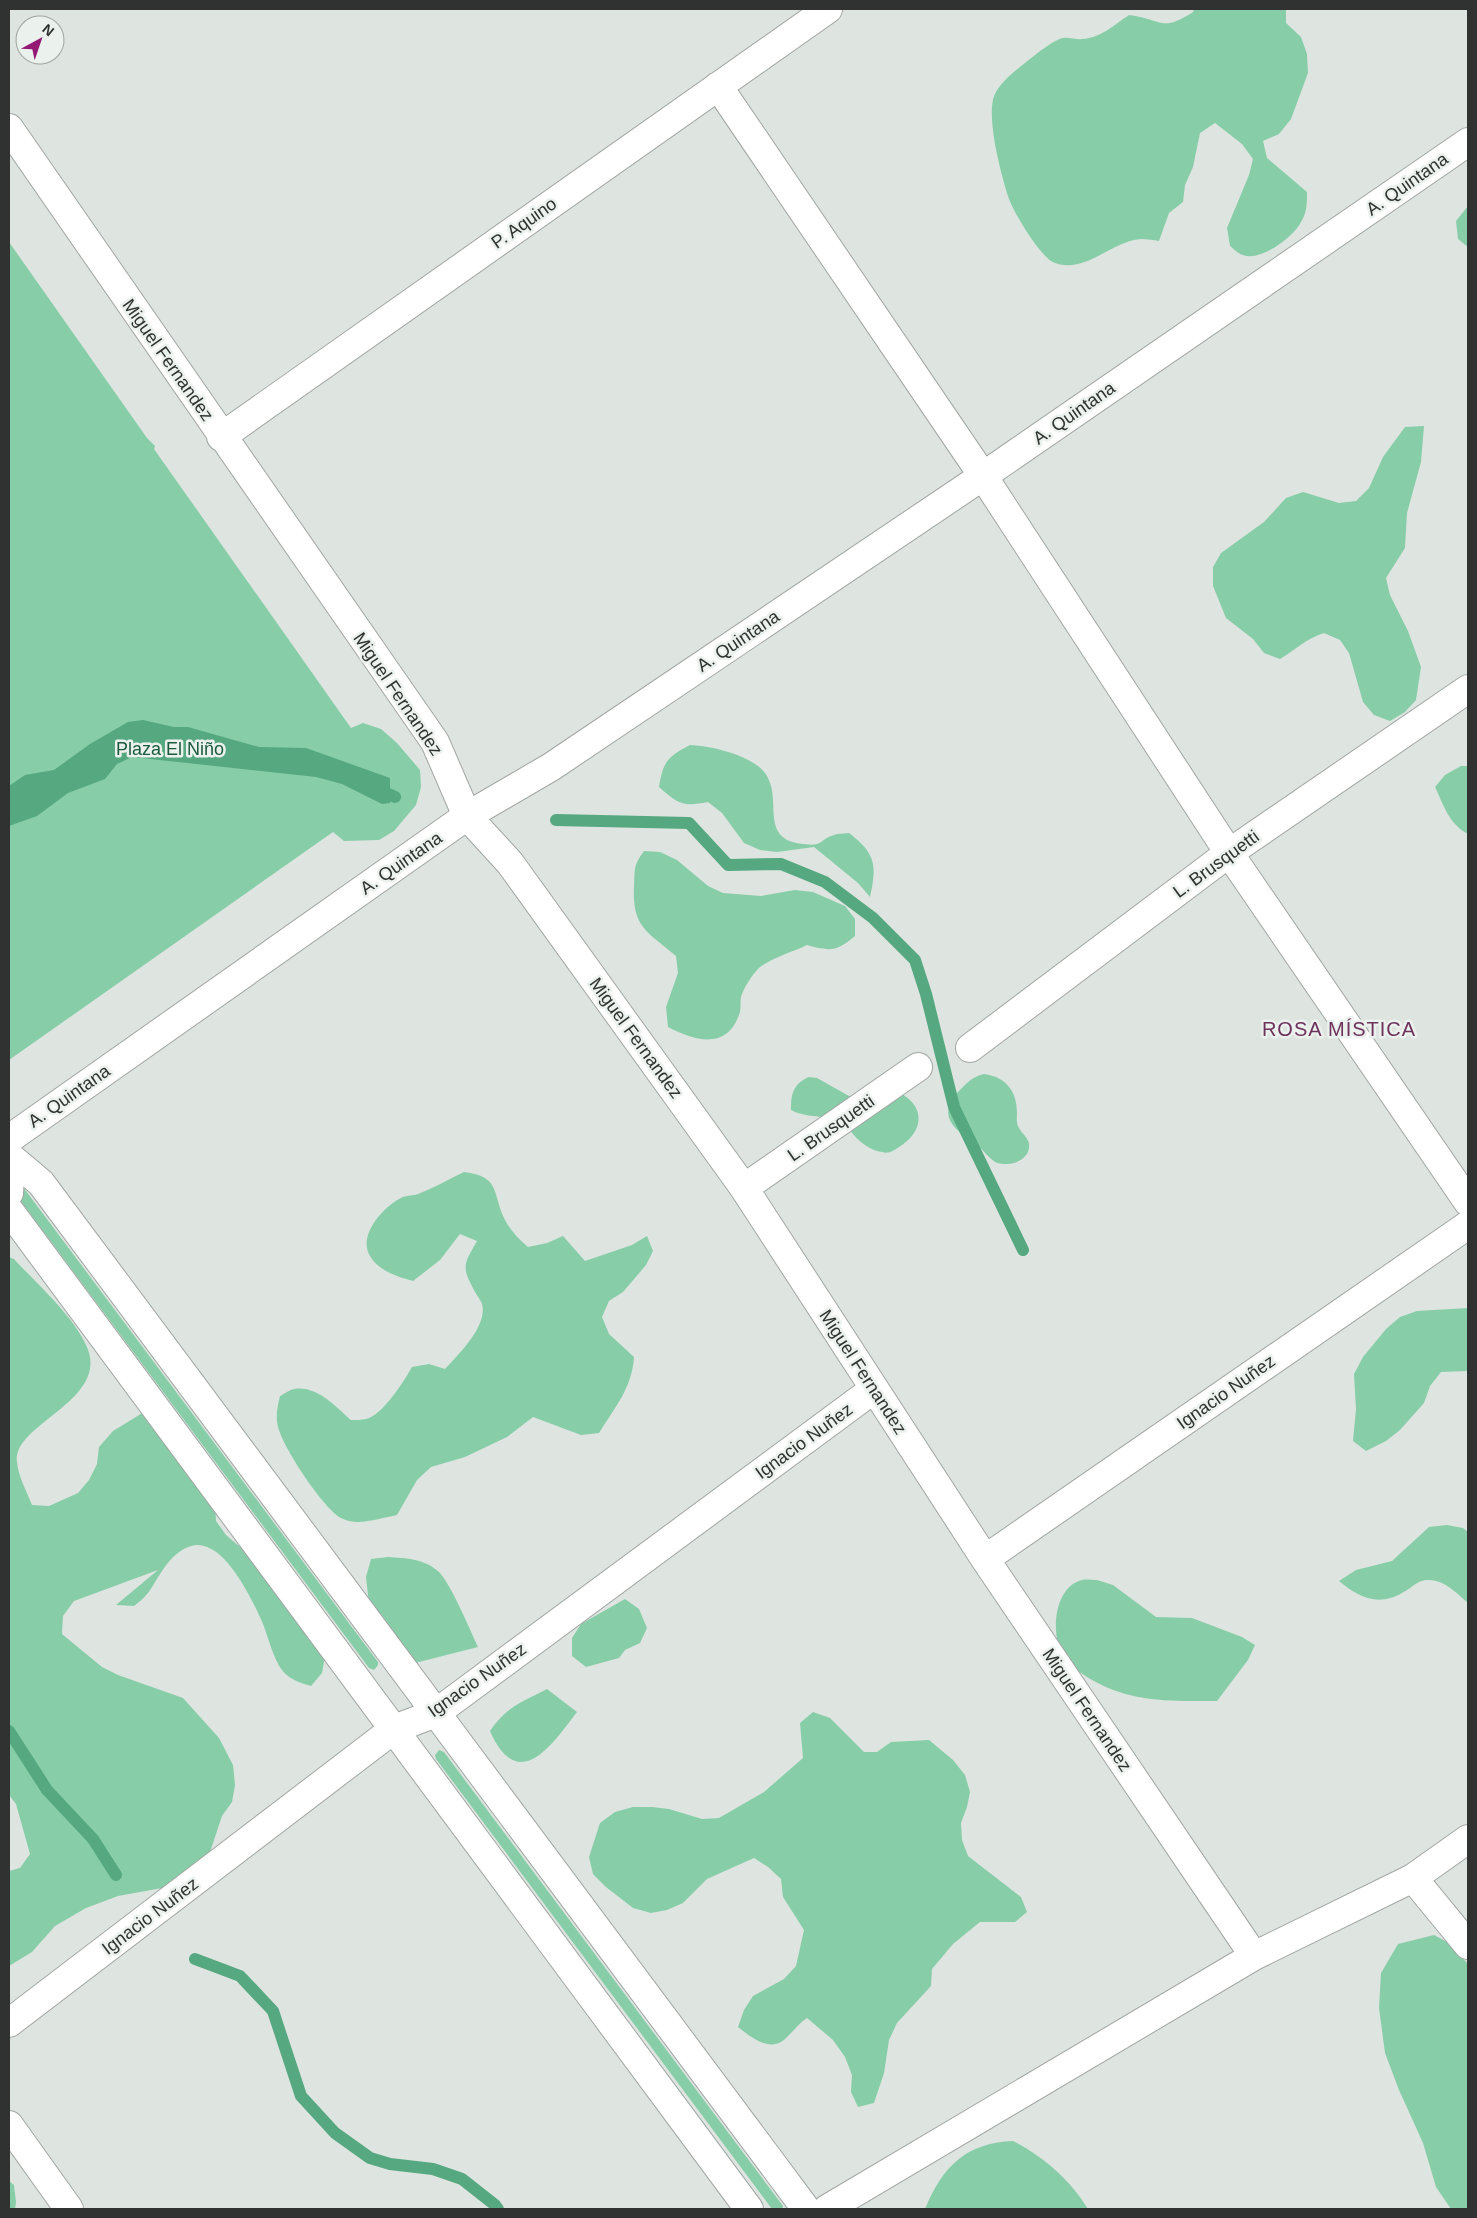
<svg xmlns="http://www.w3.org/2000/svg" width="1477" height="2218" font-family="Helvetica,sans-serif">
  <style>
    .green { fill: #87cea8 }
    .water { fill: #55a87f }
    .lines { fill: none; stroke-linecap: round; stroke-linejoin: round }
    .stream { stroke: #55a87f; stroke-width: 12 }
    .minor-casing { stroke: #a1a6a3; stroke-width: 30 }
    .tertiary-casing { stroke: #a1a6a3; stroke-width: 30 }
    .minor { stroke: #fff; stroke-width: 28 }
    .tertiary { stroke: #fff; stroke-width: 28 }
    .labels { text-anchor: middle; stroke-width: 5; stroke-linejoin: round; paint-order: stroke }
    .street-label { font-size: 18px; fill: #2f3230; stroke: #ebf1ed }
    .park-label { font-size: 18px; fill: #1a5a3d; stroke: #ebf1ed }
    .quarter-label { font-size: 20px; letter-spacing: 1px; fill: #6e335c; stroke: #ebf1ed }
  </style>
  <rect width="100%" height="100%" fill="#dee4e0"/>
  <path class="green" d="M1194,9H1286V23L1301,37L1307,54L1308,73L1291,119L1279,134L1263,141L1267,158L1307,192C1307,203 1307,213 1301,222C1294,237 1260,262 1243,255C1238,254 1234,249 1230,246L1227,228L1249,175L1253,159L1242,144L1215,123L1200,133L1193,167L1185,185L1183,202L1169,213L1159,241C1154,240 1147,239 1141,239C1111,241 1086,274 1055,263C1041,259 1012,210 1008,196C1001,174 984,111 996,92C1003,80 1015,71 1025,63C1034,56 1053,40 1063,38C1069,37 1077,40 1082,39C1101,38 1114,25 1129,15C1162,19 1161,33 1193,12Z
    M1468,206V247L1458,239L1456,221Z
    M9,242L147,438L155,446L154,449L351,728L363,723L381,729L397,743L420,770L421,787L416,805L394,831L379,840L344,841L333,832L9,1060Z
    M1424,426L1421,462L1407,513L1405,548L1386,578L1390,595L1408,631L1421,667L1416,700L1405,712L1390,721L1374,715L1363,702L1349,653L1340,640L1324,633C1305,639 1297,649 1280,659L1264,653L1253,639L1226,618L1213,586V567L1221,553L1264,522L1286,498L1303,492L1339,503L1356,501L1369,488L1383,457L1405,427Z
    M690,745C712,746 758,756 768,778C781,803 760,840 803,844C825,847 819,839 834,835C838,833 844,834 849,833C876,854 877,865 870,897L858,883L814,847L777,852L760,850L744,843L722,813L708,802C683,807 678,804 659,787C663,762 667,757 690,745Z
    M1461,766H1468V834C1449,824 1444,806 1435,787L1445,775Z
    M644,851L660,852L677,860L708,886L723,893L761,896L795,890L813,892L845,906L855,919V936C837,951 831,952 807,945C795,951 769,959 759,968C752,975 744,987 741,997C740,1002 741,1007 740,1012C728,1051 695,1041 668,1027L666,1007L678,973L676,956C648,932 632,928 634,887C635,869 633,866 644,851Z
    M984,1074C1006,1077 1017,1091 1017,1113C1017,1119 1016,1123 1019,1128C1022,1134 1028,1137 1029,1144C1031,1161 1008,1168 995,1162C989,1158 984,1151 978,1146C959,1131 935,1120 957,1093C966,1084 971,1077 984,1074Z
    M809,1077L817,1078L849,1096L902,1094C927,1109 922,1133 899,1147C893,1151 889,1154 882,1152C872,1151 859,1142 853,1134C851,1132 850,1130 849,1128C845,1125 839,1123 835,1121C821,1114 805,1118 791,1110C791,1094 793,1084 809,1077Z
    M464,1172C501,1176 492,1194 505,1220C511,1231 518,1239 528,1247L547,1243L563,1236L585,1261L632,1245L647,1236L653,1251L646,1265L623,1292L609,1301L602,1317L609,1334L634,1357C632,1388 615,1407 599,1433L581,1435L533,1417L507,1437L465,1457L431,1467L417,1480L397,1515C380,1518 357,1527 341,1518C323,1508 285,1450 279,1430C275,1419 277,1408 280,1396C284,1394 289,1390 294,1389C317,1385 336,1407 351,1420C356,1420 361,1420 366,1419C383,1415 404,1381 412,1367L429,1364L445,1369C458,1355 488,1326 482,1304C480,1299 476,1294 474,1290C461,1266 464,1264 477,1241L460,1234L440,1260L413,1281C398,1277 375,1270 368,1252C361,1232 383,1208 399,1199C405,1195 412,1196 418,1194C434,1188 449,1179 464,1172Z
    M23,1187L378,1662V1665L374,1670L369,1668L17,1196Z
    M9,1257L14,1259C37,1284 73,1315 87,1347C110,1401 12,1424 17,1462C18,1476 27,1492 32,1505L49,1506L78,1493L89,1480L97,1464L99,1447L113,1431L144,1412L214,1485L216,1521L226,1535L296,1595L328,1639L322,1673L311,1686C300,1683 289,1679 282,1670C274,1660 268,1637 263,1624C253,1601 223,1536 191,1546C169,1553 160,1576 148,1593C144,1598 139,1602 134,1606L116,1605L158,1570L74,1601L63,1616L62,1634L102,1667L118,1675L183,1698L219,1738L233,1765L235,1785L232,1802L222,1816L210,1852L188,1879L173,1886L118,1896L86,1908L55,1926L32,1952L9,1966V1871L20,1868L30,1854L16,1804L9,1795Z
    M1468,1308V1371L1441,1372L1430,1386L1424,1403L1400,1430L1386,1441L1366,1451L1353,1441L1356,1409L1354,1374L1363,1357L1386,1329L1400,1317L1417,1311Z
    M1447,1525L1463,1528L1468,1532V1603C1460,1596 1447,1583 1436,1581C1418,1577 1416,1586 1402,1593C1378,1607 1358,1597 1339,1581L1356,1570L1392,1561L1429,1527Z
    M388,1557C406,1558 425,1559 439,1572C451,1584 470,1630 478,1647L415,1663L370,1613L366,1577L371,1559Z
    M1097,1580L1113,1585L1156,1617L1192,1618L1242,1637L1255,1645L1248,1660L1217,1701C1174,1701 1133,1703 1094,1681C1085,1676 1069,1666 1064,1657C1050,1637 1053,1587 1082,1580C1086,1579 1092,1580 1097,1580Z
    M625,1599L639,1609L647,1628L640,1643L625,1650L619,1658L586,1667L572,1656V1638L581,1624Z
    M547,1689L577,1712C552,1745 518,1795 490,1731C506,1707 522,1702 547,1689Z
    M813,1712L830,1718L864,1752H877L891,1742L929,1740L953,1760L965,1775L970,1792L967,1807L961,1823L962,1840L968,1856L1021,1897L1027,1912L1015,1922H980L953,1944L932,1969L931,1986L897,2023L889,2040L884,2073L874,2103L858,2107L851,2092L852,2075L845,2057L833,2040L807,2018C798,2024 792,2033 784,2040C768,2052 751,2037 738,2027L744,2010L753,1996L784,1979L796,1966L804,1930L783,1897L781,1879L768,1867L754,1858L707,1879L683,1903L667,1910L651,1913L633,1908L606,1887L593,1874L589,1857L600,1823L615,1812L633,1807H652L669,1809L702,1819L719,1818L764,1792L803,1758L800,1723Z
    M439,1750L444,1752L783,2206L782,2209H772L436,1759L435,1755Z
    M1434,1935L1449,1943L1468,1964V2209H1451L1436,2187L1423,2143L1399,2090L1385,2053L1379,2008L1381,1973L1398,1944Z
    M1013,2141C1043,2156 1071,2181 1088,2209H925C943,2166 966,2143 1013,2141Z
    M9,2181L14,2185L16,2202L15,2209H9Z"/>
  <path class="water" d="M143,720L174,727H188L259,747L306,748L390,778V803L382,804L342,784L316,777L132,757L117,764L105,779L68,793L37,816L9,826V786L25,775L54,770L90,744L128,722Z"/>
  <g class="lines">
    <path class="stream" d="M375,788L395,797
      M556,820L689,823L728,865L781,864L825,882L873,918L915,960L926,994L954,1107L1023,1250
      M9,1731L47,1790L93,1839L116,1875
      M195,1959L240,1976L273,2011L301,2096L335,2133L370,2158L390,2164L433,2169L462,2179L495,2205L498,2209"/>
    <defs>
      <path id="minor" d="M718,86L983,476L1229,853L1468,1202
        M9,128L435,742L467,816L510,863L744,1188L985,1559L1254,1956
        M221,437L828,9
        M970,1048L1229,853L1468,689
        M744,1188L918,1067
        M985,1559L1468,1225
        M1413,1878L1468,1945
        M9,2023L394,1729L436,1713L874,1389
        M9,2125L69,2209
        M827,2209L1254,1956L1413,1878L1468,1839"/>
      <path id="tertiary" d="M9,1139L467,816L551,767L983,476L1468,142
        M9,1156L41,1183L806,2209
        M9,1193L11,1160
        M9,1210L749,2209"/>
    </defs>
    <use href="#minor" class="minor-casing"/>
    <use href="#tertiary" class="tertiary-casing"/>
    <use href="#minor" class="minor"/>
    <use href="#tertiary" class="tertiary"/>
  </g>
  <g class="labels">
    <g class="street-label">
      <text transform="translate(1407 184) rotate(-35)" y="6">A. Quintana</text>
      <text transform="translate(524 223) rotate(-35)" y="6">P. Aquino</text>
      <text transform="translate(168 360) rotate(55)" y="6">Miguel Fernandez</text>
      <text transform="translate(1074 413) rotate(-35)" y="6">A. Quintana</text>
      <text transform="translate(738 641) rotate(-34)" y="6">A. Quintana</text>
      <text transform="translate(398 694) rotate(56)" y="6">Miguel Fernandez</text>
      <text transform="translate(401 863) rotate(-35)" y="6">A. Quintana</text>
      <text transform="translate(1216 864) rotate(-36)" y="6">L. Brusquetti</text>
      <text transform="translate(636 1038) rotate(54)" y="6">Miguel Fernandez</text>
      <text transform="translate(69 1096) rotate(-35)" y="6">A. Quintana</text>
      <text transform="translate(831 1128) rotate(-35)" y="6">L. Brusquetti</text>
      <text transform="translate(863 1372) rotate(57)" y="6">Miguel Fernandez</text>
      <text transform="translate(1226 1392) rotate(-35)" y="6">Ignacio Nuñez</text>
      <text transform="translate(804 1441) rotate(-36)" y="6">Ignacio Nuñez</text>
      <text transform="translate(477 1680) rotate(-35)" y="6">Ignacio Nuñez</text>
      <text transform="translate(1087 1710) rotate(56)" y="6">Miguel Fernandez</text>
      <text transform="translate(150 1916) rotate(-37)" y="6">Ignacio Nuñez</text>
    </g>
    <g class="park-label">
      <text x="170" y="755">Plaza El Niño</text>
    </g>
    <g class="quarter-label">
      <text x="1339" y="1036">ROSA MÍSTICA</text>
    </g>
  </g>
  <rect width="1477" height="2218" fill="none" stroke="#2f3230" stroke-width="20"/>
  <g transform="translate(40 40) rotate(40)"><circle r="24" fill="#ebf1ed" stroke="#a0a5a1"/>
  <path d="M0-4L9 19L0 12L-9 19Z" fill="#931975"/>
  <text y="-8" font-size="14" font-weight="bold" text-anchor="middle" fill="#2f3230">N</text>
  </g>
</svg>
